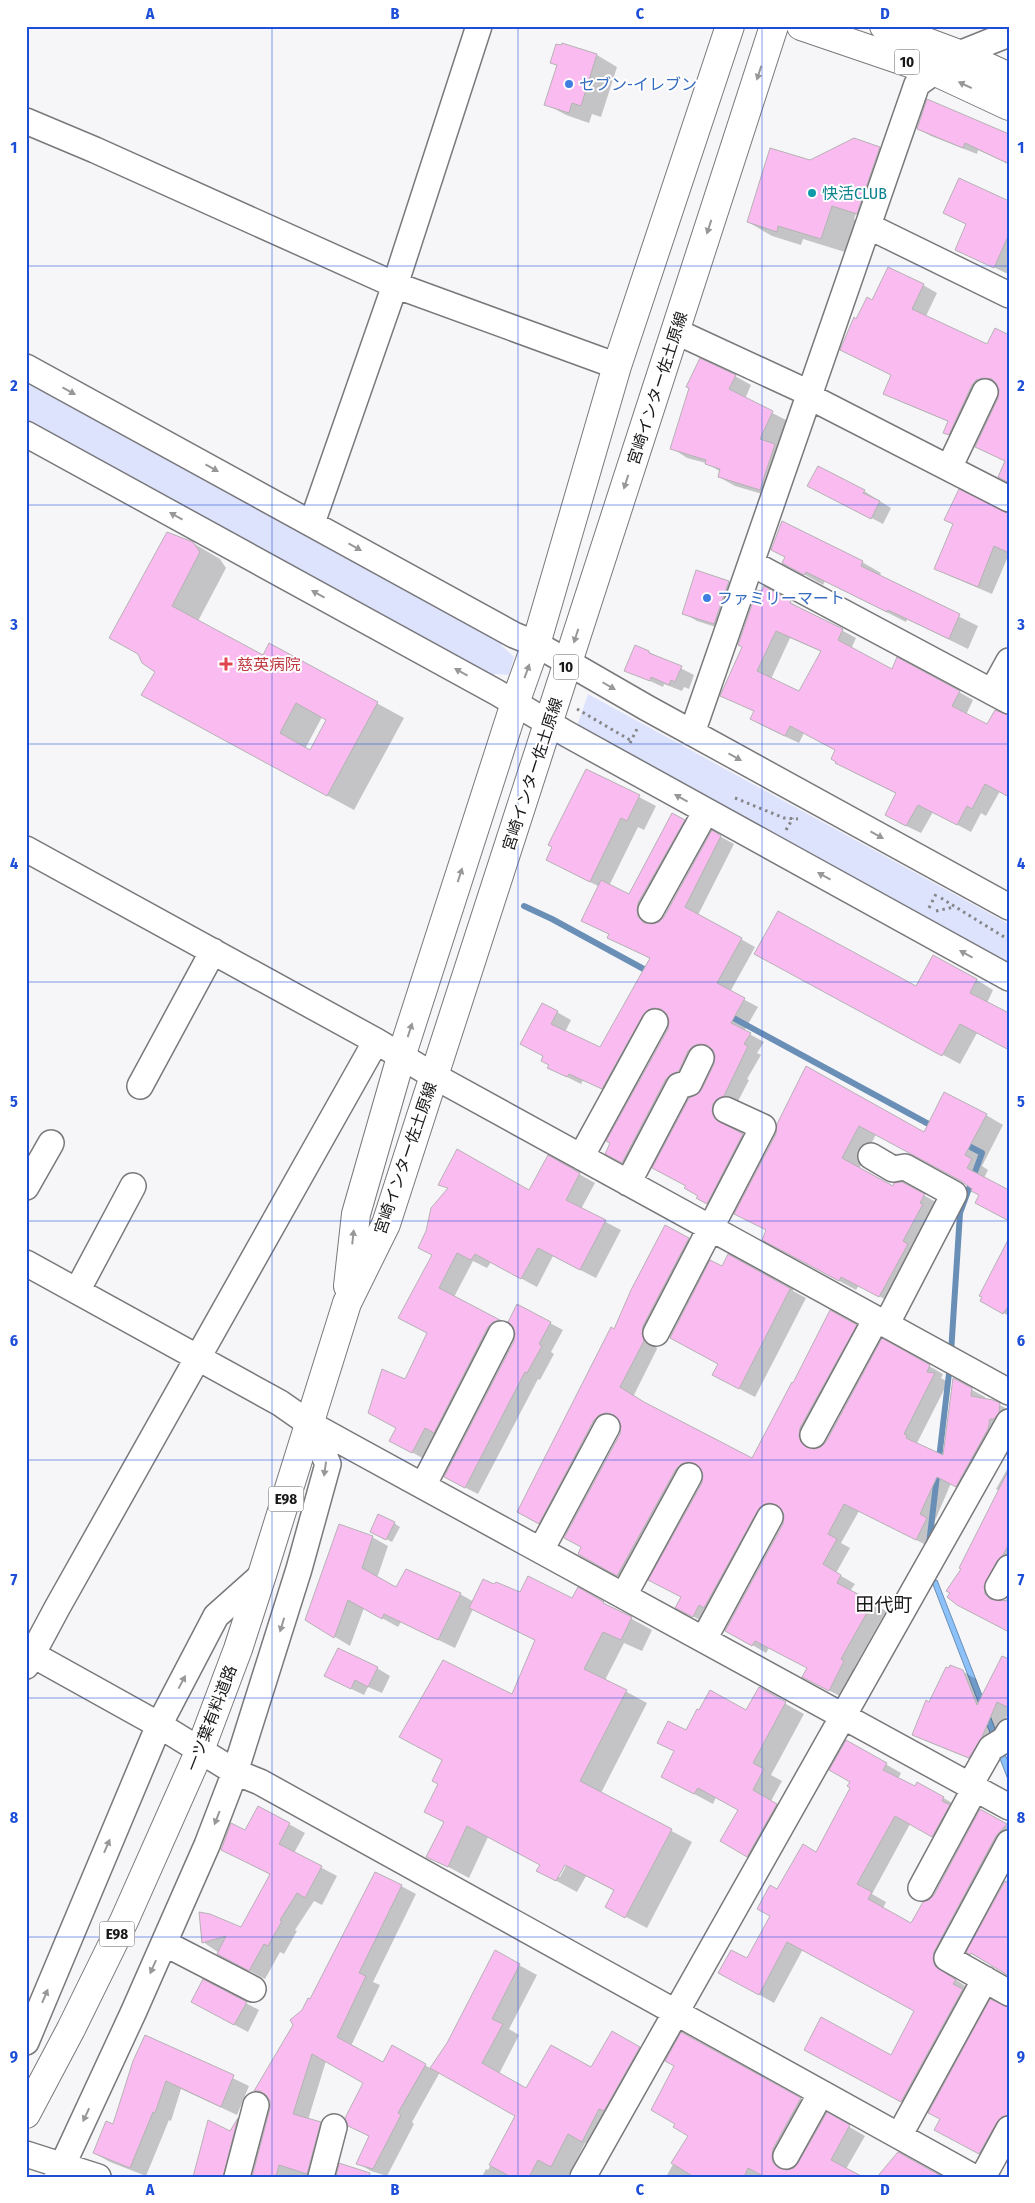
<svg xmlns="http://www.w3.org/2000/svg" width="1035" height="2203" font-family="'Fira Sans Condensed','Noto Sans JP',sans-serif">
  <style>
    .green { fill: #dde3fd }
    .water { fill: #8cc1f9; stroke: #6a8fb6 }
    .shadow { fill: #0003; fill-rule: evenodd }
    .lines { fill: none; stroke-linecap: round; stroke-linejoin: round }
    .stream { stroke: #6a8fb6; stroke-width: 6 }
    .building { fill: #fabcf0; stroke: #b5b2b4; fill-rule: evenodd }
    .street-casing { stroke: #79797c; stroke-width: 28 }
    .primary-casing { stroke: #79797c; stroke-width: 30 }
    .path { stroke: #868688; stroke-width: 3; stroke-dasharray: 2.5 4; stroke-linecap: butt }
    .street { stroke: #fff; stroke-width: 25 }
    .primary { stroke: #fff; stroke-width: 28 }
    .oneway { fill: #989898 }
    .grid { fill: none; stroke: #1d4ed8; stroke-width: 1; stroke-opacity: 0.55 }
    .shop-dot { fill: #3f7fe0; stroke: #fff; stroke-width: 2 }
    .culture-dot { fill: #0f9aa8; stroke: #fff; stroke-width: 2 }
    .health-dot { fill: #e0444e; stroke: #fff; stroke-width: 2 }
    .labels { text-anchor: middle; stroke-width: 4; stroke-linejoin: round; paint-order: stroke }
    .shield { fill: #fff; stroke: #5e5e5f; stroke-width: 1 }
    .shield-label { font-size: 15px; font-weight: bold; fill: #19191a }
    .shop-label { font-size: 16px; fill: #366cbe; stroke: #fff; text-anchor: start }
    .culture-label { font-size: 16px; fill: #0d838f; stroke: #fff; text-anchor: start }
    .street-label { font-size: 16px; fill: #19191a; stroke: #fff }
    .health-label { font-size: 16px; fill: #be3a42; stroke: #fff; text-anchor: start }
    .quarter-label { font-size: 19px; fill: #19191a; stroke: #fff }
    .neatline { fill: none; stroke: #1d4ed8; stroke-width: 2 }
    .grid-label { font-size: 16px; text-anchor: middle; font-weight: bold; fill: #1d4ed8 }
  </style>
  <rect width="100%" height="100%" fill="#f6f6f9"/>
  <path class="green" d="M26,376L499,636L502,646L514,657L509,675L495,674L491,677L26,423Z
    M588,694L1009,924V964L577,726Z"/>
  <path class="water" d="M937,1580L1005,1754L1009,1764V1782L932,1582Z"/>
  <path class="shadow" d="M964,26H981L969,28Z
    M563,44L597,55L617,67L601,117L592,114L589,123L566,115L546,104L558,66L552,62Z
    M928,101L1009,136V164L978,150L977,154L931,136L918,129Z
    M879,148L904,162L881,227L856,219L879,153H877L854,219L856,220L845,252L803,239L801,245L772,236L748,222L810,161Z
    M1009,202V272L1008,274L956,249L967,225L945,213Z
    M923,285L937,293L926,316L988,345L1009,336L1006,462L976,446L999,398L1001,390L999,385L979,374L977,376L995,386L958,440L944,432L949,422L899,401L885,393L893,376L857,320L872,301Z
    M735,376L751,385L745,399L788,421L777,446L791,454L776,498L735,486L719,477L721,472L706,463L687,458L672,448Z
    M864,491L891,508L883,524L821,492Z
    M1009,515V554L992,594L950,576L936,568Z
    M193,543L220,559L226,568L198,621L263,656L270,645L404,718L354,810L169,710L156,671L143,662ZM322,717L327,720L310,751L305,749Z
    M862,562L881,573L879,577L978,626L968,649L907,619L906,622L825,581L823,585L784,563Z
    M697,572L729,582L742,590L728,631L697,621L683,613Z
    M764,588L856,638L851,649L892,670L959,692L973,700L966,715L1000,791L986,816L981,813L971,832L933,812L921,833L900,823L897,794L851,771L837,750L804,733L799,743L765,727L751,719L755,712L722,695L744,647ZM790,638L822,652L800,693L771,679Z
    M649,652L694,675L689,689L684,687L682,691L664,684L663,687L626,670Z
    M639,797L656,806L644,830L638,827L609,886L629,896L684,821L698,828L650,919L652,926L659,923L665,918L712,832L734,844L698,915L755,947L730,992L758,1007L744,1031L764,1042L757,1053L761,1055L747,1079L749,1080L737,1103L725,1120L728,1128L756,1143L721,1211L698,1198L699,1095L715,1064L717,1056L714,1051L707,1053L636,1170L607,1153L669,1029L671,1021L669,1015L662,1017L616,1095L583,1080L581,1084L563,1075L549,1067L550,1065L545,1056L543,1004L571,1020L565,1032L600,1049L651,959L623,945L609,937L610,935L596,928L600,887L564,869Z
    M773,963L916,988L977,980L993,990L987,1003L977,1033L960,1064Z
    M807,1068L924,1133L986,1115L1003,1125L982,1166L988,1170L984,1178L1009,1221L976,1203L981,1195L964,1182L876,1134L859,1169L893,1188L902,1183L941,1205L897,1306L859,1285L856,1290L780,1249L767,1230L777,1134Z
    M548,1157L595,1183L581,1209L621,1230L596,1278L553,1256L537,1287L491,1262L487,1268L473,1261L454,1297L513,1329L508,1331L428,1461L406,1449L397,1428L405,1381L428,1333L433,1255L449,1189L440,1184L530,1191Z
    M666,1227L702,1247L655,1343L657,1349L633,1397L752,1459L794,1385L831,1312L870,1334L812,1444L814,1451L822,1448L929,1366L943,1374L941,1378L948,1382L917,1443L920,1444V1446L944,1457L954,1380L985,1397V1400L992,1401L1009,1410L970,1493L951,1483L934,1523L941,1527L930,1547L859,1511L841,1543L850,1548L836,1573L855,1584L850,1591L886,1611L854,1668L857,1670L844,1698L818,1685L808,1668L769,1648L766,1653L726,1630L784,1524L786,1516L784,1510L777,1512L707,1624L676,1607L682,1597L705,1475L703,1469L696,1471L631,1583L593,1562L623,1427L621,1420L614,1422L553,1531L532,1520L615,1330Z
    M1009,1241V1316L981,1300Z
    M729,1256L806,1298L755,1397L713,1375L719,1364L722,1268Z
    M550,1323L563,1330L551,1352L554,1354L540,1380L538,1379L478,1494L458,1484Z
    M1009,1466V1569L996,1595L998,1603L1009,1598V1632L963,1568L999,1491L996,1489Z
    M394,1523L400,1527L392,1542L378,1535Z
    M372,1537L388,1546L377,1578L397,1589L460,1594L474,1602L521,1594L603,1603L652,1630L642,1651L624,1643L605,1680L647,1703L601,1793L692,1842L647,1928L607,1907L615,1891L586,1876L577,1892L538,1871L541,1865L488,1837L469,1878L428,1856L445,1823L425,1812L448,1762L512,1695L536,1641L473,1609L455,1648L401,1622L398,1627L364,1608L350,1646L307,1620ZM566,1859L569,1860L560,1877H557Z
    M1009,1661V1711L995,1744L982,1764L926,1741L913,1734L929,1703L962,1671L976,1679L982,1697Z
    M377,1668L390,1676L382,1693L368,1687L364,1695L339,1683Z
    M759,1689L804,1714L771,1775L782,1781L771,1801L795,1815L766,1866L722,1841L739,1810L716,1797L713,1804L681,1787L686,1732L747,1711Z
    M847,1742L901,1773L898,1779L915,1788L918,1783L959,1807L948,1844L910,1824L872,1894L886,1902L883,1908L912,1924L935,1896L980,1811L1009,1827V1850L947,1968L950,1976L970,1989L917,2110L820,2058L891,2057L916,2011L803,1949L774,2003L735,1981L772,1916L778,1891L817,1854L851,1787Z
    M258,1807L305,1833L294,1853L337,1876L322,1905L314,1901L295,1930L297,1931L284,1954L280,1952L265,1979L234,1963L203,1942L241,1929L271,1875L238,1858L246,1831Z
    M1009,1876V1975L984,1959V1961L968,1952Z
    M401,1886L416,1894L373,1982L380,1985L351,2046L383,2064L392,2047L432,2069L448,2044L495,1952L537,1975L509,2029L519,2035L499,2074L527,2090L591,2069L612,2032L656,2058L599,2150L585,2143L568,2177H482L486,2169L488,2170L516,2116L440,2072L412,2122L414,2124L387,2176L371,2171L357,2163L370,2137L349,2125L364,2082L326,2061L308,2120L320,2123L334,2132L322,2177H252L271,2108V2100L255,2091L303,2011Z
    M246,2003L259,2010L248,2032L205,2009Z
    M1009,2009V2133L993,2160L948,2137Z
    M682,2034L816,2108L787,2166L789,2171L794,2169L827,2114L865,2136L846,2169L860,2177H666L689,2135L677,2123L676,2065Z
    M146,2036L249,2086L237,2115L181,2089L171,2121L169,2120L146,2176L110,2162L94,2153L114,2125Z
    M238,2119L250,2126L237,2177H200Z"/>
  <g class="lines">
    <path class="stream" d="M524,906L552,919L651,973
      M728,1015L934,1127
      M951,1353L960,1213L982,1153L963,1143
      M929,1544L950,1365"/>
  </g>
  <path class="building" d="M562,43L597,54L581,106L572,103L569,113L544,105L557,65L550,63L556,44L561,45Z
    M927,99L1009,134V164L965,143L963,148L917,129Z
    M854,138L880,147L857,214L832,206L821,239L778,226L777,232L747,222L770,148L810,160Z
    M959,178L1009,201V234L994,268L955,250L966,224L943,213Z
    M888,267L924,284L912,309L987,344L995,328L1009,335V483L998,477L1005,461L975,447L998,398L999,390L996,383L992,379L983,378L976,380L972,385L949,435L943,433L948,421L883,394L891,375L840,350L854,317L856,319L867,297L872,300Z
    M700,358L736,375L729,389L773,411L760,439L775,444L760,490L718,477L720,469L705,464L706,460L670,449L689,388L686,387Z
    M818,466L865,490L863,493L880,501L871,519L807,486Z
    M959,489L1009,513V553L994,546L978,587L934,569L953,524L944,520Z
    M782,521L863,561L861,566L960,614L949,639L888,610L887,612L806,572L804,575L782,563L785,557L771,550Z
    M167,532L193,542L200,552L172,606L263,655L269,643L378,702L327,796L141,695L155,672L142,663L138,654L109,638ZM296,703L326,720L310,750L280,733Z
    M696,570L729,581L714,624L682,614Z
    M764,586L791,601L790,603L843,629L838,640L892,669L897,657L960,691L952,706L987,724L995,710L1009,715V797L985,784L972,809L967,806L957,825L918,805L906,826L885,815L896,793L835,763L836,762L831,759L835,750L790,726L785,736L750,719L754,711L720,696L742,647L738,645L757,590L761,591ZM776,631L821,651L799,691L757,671Z
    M635,645L649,651V653L682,666L675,682L671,680L669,685L651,677L650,681L624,671Z
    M586,769L640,795L627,821L621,818L590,882L546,860L552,847L548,845Z
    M672,813L685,820L638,903L637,910L638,917L644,923L652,924L659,922L664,917L712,830L721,836L685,907L742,938L717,983L745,998L731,1023L751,1033L744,1044L748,1046L724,1096L717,1099L713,1104L712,1112L715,1119L743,1134L707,1204L696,1198L698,1196L684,1188L686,1186L652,1168L689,1098L698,1094L702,1089L714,1064L715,1056L713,1050L707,1045L700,1044L693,1046L688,1051L679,1071L670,1075L666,1079L622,1163L605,1154L610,1143L606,1141L668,1029L669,1021L667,1014L661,1009L654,1008L648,1010L643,1015L602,1089L569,1074L567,1077L547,1068L549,1065L541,1061L543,1056L520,1044L542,1003L558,1011L551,1024L600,1047L650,958L607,938L609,934L581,921L601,880L629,894Z
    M778,911L916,986L933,955L977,979L970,993L1009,1013V1050L960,1024L942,1056L754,954Z
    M806,1066L924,1132L944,1092L987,1114L965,1155L972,1159L967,1168L1009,1190V1221L975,1203L979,1195L971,1191L972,1189L961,1181L859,1126L842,1158L893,1186L894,1183L902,1182L925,1194L920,1203L923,1204L903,1241L908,1244L879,1297L841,1277L839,1281L762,1240L766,1230L734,1214L776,1134L777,1124Z
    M457,1149L529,1190L548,1155L580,1173L566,1200L606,1220L580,1270L538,1248L521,1279L475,1254L471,1260L457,1253L439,1288L500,1320L493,1322L488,1327L434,1433L425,1428L412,1453L389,1441L396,1428L368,1413L382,1369L405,1379L427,1333L398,1318L432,1255L418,1248L426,1231L431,1208L448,1188L438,1185Z
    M665,1225L689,1238L643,1326L642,1334L644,1341L620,1387L644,1402L752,1458L792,1382L793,1383L830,1310L857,1325L800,1428L799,1436L801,1442L806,1447L814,1449L821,1447L826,1442L882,1338L930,1365L927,1372L935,1373L904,1434L907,1435L906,1438L943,1455L953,1378L972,1388L971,1396L993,1400L1000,1403L999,1413L994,1419H990L988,1429L956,1487L937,1477L920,1514L927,1518L916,1540L844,1504L828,1534L837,1539L823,1564L841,1575L837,1583L873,1602L841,1659L844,1661L829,1691L802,1677L807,1668L755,1641L752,1646L725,1631L783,1524L784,1516L782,1510L777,1505L769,1503L763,1505L758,1510L704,1608L699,1605L693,1617L675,1608L681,1597L648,1580L702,1483L703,1475L701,1469L696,1464L688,1462L681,1464L676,1469L617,1576L578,1554L581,1547L564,1538L620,1434L621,1426L619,1420L614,1415L606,1413L599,1415L594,1420L539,1524L517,1512L611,1327L614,1329L631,1290Z
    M1009,1238V1305L1003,1314L980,1301L982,1297L979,1296Z
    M728,1254L793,1290L790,1289L739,1389L712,1375L718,1364L670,1338L710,1260L722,1266Z
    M517,1304L551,1322L539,1344L542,1346L527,1373L525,1372L465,1488L444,1477L514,1341L515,1333L513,1327L508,1322Z
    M1009,1469V1544L1003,1555L997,1561L984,1586L985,1594L990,1599L1009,1601V1632L957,1605L947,1597L950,1593L946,1591L961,1569L959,1568Z
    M378,1514L395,1522L386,1540L370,1532Z
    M339,1524L373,1536L362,1568L396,1587L406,1569L461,1593L438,1640L384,1614L382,1619L348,1600L334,1638L305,1620Z
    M528,1576L572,1598L578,1587L604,1602L603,1603L632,1617L621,1640L603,1632L584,1669L627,1690L580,1781L672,1829L625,1918L605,1907L614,1890L565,1865L556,1881L536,1871L540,1865L467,1826L448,1867L426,1857L444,1822L424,1812L438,1784L432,1781L442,1760L399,1737L443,1660L512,1694L535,1640L469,1608L483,1579L494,1584L496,1582L520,1592Z
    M338,1648L378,1667L368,1687L355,1680L351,1689L324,1676Z
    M1002,1656L1009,1659V1674L1007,1679L1009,1680V1708L997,1702L982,1737L969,1758L912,1735L926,1700L929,1702L946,1667L949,1668L950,1665L963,1670L977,1705Z
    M759,1687L786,1702L753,1763L764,1769L753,1790L777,1804L747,1857L720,1841L738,1810L698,1788L694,1794L661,1777L674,1751L657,1743L668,1721L686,1730L697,1709L699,1710L710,1690L746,1710Z
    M846,1740L887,1763L883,1770L915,1786L917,1782L944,1797L942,1801L950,1805L932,1837L895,1816L857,1884L872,1892L868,1899L911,1923L923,1902L929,1900L934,1895L980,1809L1007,1824L996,1836L934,1952L933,1959L935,1966L956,1980L953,1984L963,1989L901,2102L804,2050L821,2017L891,2055L914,2011L787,1942L759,1995L718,1973L731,1950L747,1958L770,1916L757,1909L770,1885L777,1889L803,1844L816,1852L850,1788L847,1786L850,1782L829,1770Z
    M258,1806L290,1823L279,1844L322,1866L305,1898L297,1893L280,1920L282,1921L268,1946L264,1944L249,1971L217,1954L226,1936L202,1943L199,1912L210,1914L241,1927L268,1878L270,1874L221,1850L231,1823L245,1830Z
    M375,1872L402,1885L359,1973L366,1976L337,2037L383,2062L392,2045L426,2064L398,2113L401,2115L373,2169L356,2164L369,2136L348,2126L345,2118L363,2083L312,2054L293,2114L321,2122L307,2174L279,2165L276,2177H252L270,2108V2101L266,2095L260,2091H254L293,2025L290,2020L302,2010L308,1998L310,1999Z
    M1005,1881L1009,1884V1976L971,1953L970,1955L966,1952Z
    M495,1950L520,1964L492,2019L503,2024L482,2063L526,2088L551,2045L591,2067L612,2031L640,2047L604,2111L599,2109L582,2142L568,2134L551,2167L538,2160L529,2177H511L489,2165L515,2116L430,2068L447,2043Z
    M203,1979L247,2002L234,2025L191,2002Z
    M990,1999L1009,2007V2115L1002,2117L997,2122L979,2154L934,2130L940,2119L928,2113Z
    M681,2032L801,2098L773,2149L772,2157L773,2163L779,2168L787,2170L794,2168L798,2163L827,2112L850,2125L831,2160L863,2177H765L748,2168L744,2177H694L671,2163L688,2136L673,2127L675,2124L651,2110L674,2066L665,2061Z
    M145,2035L234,2075L221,2107L166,2081L155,2113L153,2112L130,2168L93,2153L106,2121L113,2124L133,2061Z
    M238,2118L223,2177H193L208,2120L230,2131Z
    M898,2152L943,2177H877Z
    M339,2163L370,2173L369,2177H336Z"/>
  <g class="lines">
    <defs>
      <path id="street" d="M26,121L95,150L395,285L617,366
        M868,226L1009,295
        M675,331L809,393L816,400L1009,499
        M26,367L514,635L536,644L647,708L1009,907
        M26,434L496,692L567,734L1009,978
        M949,468L985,392
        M312,523L395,285L479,26
        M751,563L1009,701
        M992,692L1009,661
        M692,733L917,84L959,54L1009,34
        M26,849L376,1041L434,1076L1009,1392
        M651,910L706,811
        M140,1086L213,951
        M871,1156L893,1169L905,1167L954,1194L886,1325
        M581,1157L655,1022
        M628,1183L679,1086L689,1083L701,1058
        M26,1187L51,1143
        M26,1263L280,1403L310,1424L348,1445L1009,1807
        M77,1291L133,1186
        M656,1333L763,1127L726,1110
        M813,1435L876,1319
        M423,1486L501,1334
        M541,1550L607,1427
        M998,1587L1009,1568
        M624,1595L689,1476
        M704,1639L770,1517
        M26,1651L159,1725L235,1772L260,1782L973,2177
        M26,1666L57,1608L376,1041
        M970,1785L991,1748L1004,1740L1009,1732
        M1009,1843L947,1958L1009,1993
        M921,1888L975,1788
        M164,1943L253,1989
        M26,2042L159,1725L216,1616L262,1575
        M899,2136L985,1979
        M26,2154L98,2177
        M786,2156L821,2093
        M57,2177L134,2011L207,1845L235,1772L299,1569L328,1464L310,1424
        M237,2177L256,2105
        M321,2177L334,2127
        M583,2177L1009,1422
        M983,2177L1009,2129"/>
      <path id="primary" d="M801,26L936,72L1009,106
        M884,26L959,54L1009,77
        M348,1286L356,1214L401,1057L515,703L536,644L617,366L730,26
        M26,2114L71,2029L124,1921L200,1750L238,1649L262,1575L347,1303L386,1224L774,26"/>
    </defs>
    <use href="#street" class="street-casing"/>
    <use href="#primary" class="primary-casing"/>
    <path class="path" d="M577,709L630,740
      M630,743L637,729
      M735,798L784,818L798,819
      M786,830L793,818
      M941,898L1009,940
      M929,908L936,894
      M936,911L954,907"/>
    <use href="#street" class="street"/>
    <use href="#primary" class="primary"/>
  </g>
  <defs><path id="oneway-solid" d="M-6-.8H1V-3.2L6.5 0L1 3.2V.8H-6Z" transform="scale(1.25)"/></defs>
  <g class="oneway">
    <use href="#oneway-solid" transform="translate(759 73) rotate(108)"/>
    <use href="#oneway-solid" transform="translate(965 85) rotate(-155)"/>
    <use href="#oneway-solid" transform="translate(709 227) rotate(108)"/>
    <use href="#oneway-solid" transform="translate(69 391) rotate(29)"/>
    <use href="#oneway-solid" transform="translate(212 468) rotate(29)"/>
    <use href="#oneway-solid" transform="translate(626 482) rotate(108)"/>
    <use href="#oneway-solid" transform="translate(176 516) rotate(-151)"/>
    <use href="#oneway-solid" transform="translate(355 547) rotate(29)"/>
    <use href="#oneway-solid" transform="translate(318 594) rotate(-151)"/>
    <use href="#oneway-solid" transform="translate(576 636) rotate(108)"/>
    <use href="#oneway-solid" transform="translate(527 671) rotate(-70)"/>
    <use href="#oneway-solid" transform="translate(461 672) rotate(-151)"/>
    <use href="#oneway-solid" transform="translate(609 686) rotate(30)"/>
    <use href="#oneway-solid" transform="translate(735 757) rotate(29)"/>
    <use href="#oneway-solid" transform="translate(681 798) rotate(-151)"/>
    <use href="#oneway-solid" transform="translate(877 835) rotate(29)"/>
    <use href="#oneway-solid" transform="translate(460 875) rotate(-72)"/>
    <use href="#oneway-solid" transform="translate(824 876) rotate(-151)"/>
    <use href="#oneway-solid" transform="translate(966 954) rotate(-151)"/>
    <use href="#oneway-solid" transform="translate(410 1030) rotate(-72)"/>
    <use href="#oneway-solid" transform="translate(353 1237) rotate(-84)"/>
    <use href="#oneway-solid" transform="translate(325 1469) rotate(98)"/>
    <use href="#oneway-solid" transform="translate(282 1625) rotate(107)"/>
    <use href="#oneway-solid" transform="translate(182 1682) rotate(-62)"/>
    <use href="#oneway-solid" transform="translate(217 1818) rotate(111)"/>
    <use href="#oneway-solid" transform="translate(107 1846) rotate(-67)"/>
    <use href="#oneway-solid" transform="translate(153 1967) rotate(114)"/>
    <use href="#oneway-solid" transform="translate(45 1996) rotate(-67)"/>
    <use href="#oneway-solid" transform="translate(86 2115) rotate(115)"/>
  </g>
  <path class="grid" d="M272,26V2177M518,26V2177M762,26V2177M26,266H1009M26,505H1009M26,744H1009M26,982H1009M26,1221H1009M26,1460H1009M26,1698H1009M26,1937H1009"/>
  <g class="shop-dot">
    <circle cx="569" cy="84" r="5"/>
    <circle cx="707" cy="598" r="5"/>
  </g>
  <circle class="culture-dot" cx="812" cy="193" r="5"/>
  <path class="health-dot" d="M223.5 656.5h5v5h5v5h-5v5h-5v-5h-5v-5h5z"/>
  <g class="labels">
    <g class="shield">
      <rect x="894.5" y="49.5" width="25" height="25" rx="4"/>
      <rect x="553.5" y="654.5" width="25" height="25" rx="4"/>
      <rect x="268.5" y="1486.5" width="35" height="25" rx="4"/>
      <rect x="99.5" y="1921.5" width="35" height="25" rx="4"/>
    </g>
    <g class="shield-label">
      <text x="907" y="67">10</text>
      <text x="566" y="672">10</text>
      <text x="286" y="1504">E98</text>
      <text x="117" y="1939">E98</text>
    </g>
    <g class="shop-label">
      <text x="579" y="90">セブン-イレブン</text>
      <text x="717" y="604">ファミリーマート</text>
    </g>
    <g class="culture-label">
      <text x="822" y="199">快活CLUB</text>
    </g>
    <g class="street-label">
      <text transform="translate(657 388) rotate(-72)" y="6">宮崎インター佐土原線</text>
      <text transform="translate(532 774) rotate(-72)" y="6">宮崎インター佐土原線</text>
      <text transform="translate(405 1158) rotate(-71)" y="6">宮崎インター佐土原線</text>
      <text transform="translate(211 1718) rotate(-69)" y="6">一ツ葉有料道路</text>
    </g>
    <g class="health-label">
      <text x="237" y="670">慈英病院</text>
    </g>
    <g class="quarter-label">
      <text x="884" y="1611">田代町</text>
    </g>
  </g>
  <rect width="1035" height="2203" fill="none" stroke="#ffffff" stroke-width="55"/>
  <rect x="28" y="28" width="980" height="2148" class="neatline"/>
  <g class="grid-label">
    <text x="150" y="19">A</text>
    <text x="395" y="19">B</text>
    <text x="640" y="19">C</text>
    <text x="885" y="19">D</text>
    <text x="14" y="153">1</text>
    <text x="1021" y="153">1</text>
    <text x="14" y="391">2</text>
    <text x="1021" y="391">2</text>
    <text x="14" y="630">3</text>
    <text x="1021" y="630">3</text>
    <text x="14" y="869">4</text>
    <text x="1021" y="869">4</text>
    <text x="14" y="1107">5</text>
    <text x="1021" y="1107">5</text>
    <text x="14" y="1346">6</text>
    <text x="1021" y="1346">6</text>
    <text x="14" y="1585">7</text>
    <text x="1021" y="1585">7</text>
    <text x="14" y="1823">8</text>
    <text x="1021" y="1823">8</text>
    <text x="14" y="2062">9</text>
    <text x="1021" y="2062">9</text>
    <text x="150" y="2195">A</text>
    <text x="395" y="2195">B</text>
    <text x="640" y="2195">C</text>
    <text x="885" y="2195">D</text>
  </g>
</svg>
